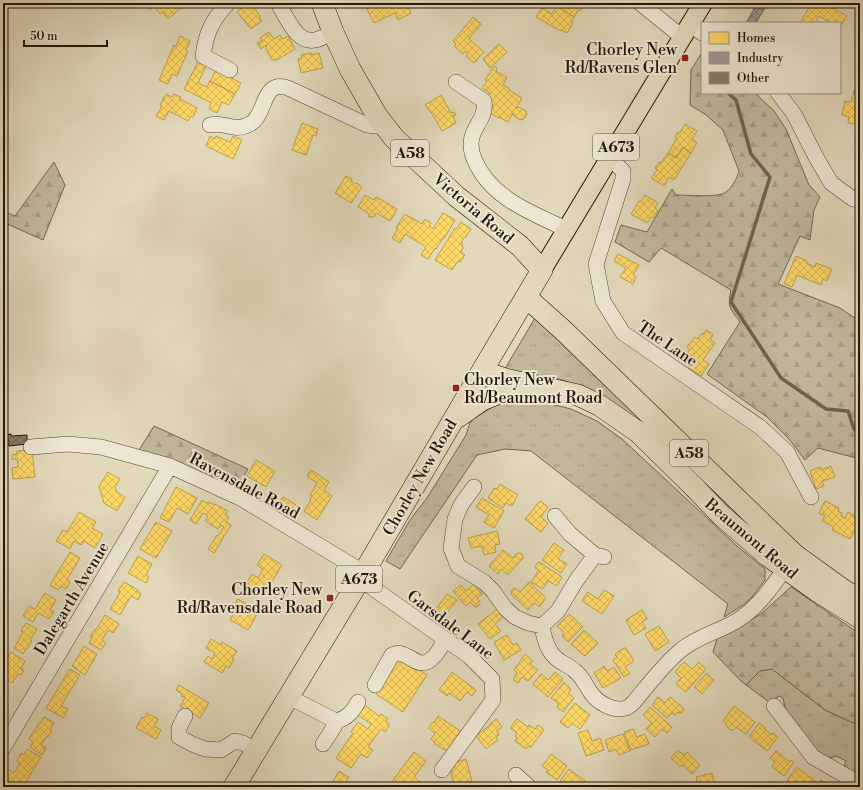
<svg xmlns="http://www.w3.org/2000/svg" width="863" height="790" font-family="'Libre Bodoni',serif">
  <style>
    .grass { fill: url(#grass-tufts); stroke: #726652 }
    .forest { fill: url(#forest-firs); stroke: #726652 }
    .homes { fill: url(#homes-cross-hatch); stroke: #bd9e4a }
    .industry { fill: url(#industry-cross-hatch); stroke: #75716d }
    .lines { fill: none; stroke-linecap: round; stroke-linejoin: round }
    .stream { stroke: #6e624e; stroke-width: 3.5 }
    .building { fill: url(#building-cross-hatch); stroke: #221507 }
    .minor-casing { stroke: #524634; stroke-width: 16 }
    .major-casing { stroke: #221507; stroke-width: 20 }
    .highway-casing { stroke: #221507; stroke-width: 22 }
    .minor { stroke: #ece6d3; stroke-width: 15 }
    .major { stroke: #e2d9bb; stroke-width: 18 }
    .highway { stroke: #e2d9bb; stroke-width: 21 }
    .poi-dot { fill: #8f2418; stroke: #ece6d3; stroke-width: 1.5 }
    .labels { text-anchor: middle; stroke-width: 4; stroke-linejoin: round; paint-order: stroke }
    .shield { fill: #ece6d3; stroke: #5f5444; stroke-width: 1 }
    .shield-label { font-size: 15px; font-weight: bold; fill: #221507 }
    .poi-label { font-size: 16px; fill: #221507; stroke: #ece6d3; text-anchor: end }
    .street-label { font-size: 16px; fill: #221507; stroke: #ece6d3 }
  </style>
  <defs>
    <pattern id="grass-tufts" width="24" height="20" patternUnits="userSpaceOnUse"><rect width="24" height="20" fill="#c1b89c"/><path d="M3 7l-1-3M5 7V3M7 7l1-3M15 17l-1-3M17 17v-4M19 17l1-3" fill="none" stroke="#a69d85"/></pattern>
    <pattern id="forest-firs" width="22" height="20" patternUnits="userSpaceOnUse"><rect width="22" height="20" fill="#c1b89c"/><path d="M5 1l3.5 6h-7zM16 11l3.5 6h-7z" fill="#a69d85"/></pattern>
    <pattern id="homes-cross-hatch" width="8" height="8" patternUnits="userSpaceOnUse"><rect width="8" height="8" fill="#ffd966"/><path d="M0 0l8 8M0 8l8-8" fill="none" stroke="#dab957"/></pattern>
    <pattern id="industry-cross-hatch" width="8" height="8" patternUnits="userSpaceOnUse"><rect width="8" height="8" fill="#999"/><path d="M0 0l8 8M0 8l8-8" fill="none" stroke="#7c7c7b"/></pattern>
    <pattern id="building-cross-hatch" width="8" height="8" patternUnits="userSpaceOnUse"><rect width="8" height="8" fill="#867b65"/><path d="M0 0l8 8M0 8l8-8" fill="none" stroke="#6d6451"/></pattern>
  </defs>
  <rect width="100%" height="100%" fill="#e2d9bb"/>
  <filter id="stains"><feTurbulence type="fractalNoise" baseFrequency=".005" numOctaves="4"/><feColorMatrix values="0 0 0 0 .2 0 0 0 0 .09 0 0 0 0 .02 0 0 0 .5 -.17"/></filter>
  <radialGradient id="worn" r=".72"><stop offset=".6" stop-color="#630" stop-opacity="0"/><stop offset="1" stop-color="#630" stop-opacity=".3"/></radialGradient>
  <path class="grass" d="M535,318L643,421L641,423L581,386L559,379L536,375L503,372Z
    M515,401H540L571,409L597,421L622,439L738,547L765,569V580L752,597L743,605L724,617L728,604L531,451L505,449L477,455L400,569L386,561L410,520L427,498L466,435L470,423L473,419L494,406Z
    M772,669L825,710L860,726V777L844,767L846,761L836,756L831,758L824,756L810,747L787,717L783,698L779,696L769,702L746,685L760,671Z"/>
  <path class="forest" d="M701,54H702V93H755L774,111L786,129L809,185L820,197L814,210L810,240L800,236L778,284L840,308L855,318V356L860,362V459L818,448L805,460L789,439L767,417L707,374L740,322C730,308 727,308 731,290L661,248L649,262L615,242L621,225L647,232L672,189L676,195C686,195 719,198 726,192C732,188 737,178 739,171L723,130L705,114L690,105L691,70Z
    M54,162L65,185L43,240L3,222V211L15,216Z
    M154,426L248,469L236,489L139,450Z
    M791,587L860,634V726L825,710L772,669L760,671L746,685L741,681L713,652L718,635L751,620L762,613Z"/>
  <path class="homes" d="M144,3H181L183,6L168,19L163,12L160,14L154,6L150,10Z
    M249,3H250L260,16L259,17L262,21L251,29L237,12Z
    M364,3H390L392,8L403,3H406L411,13L398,20L395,13L374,23Z
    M559,3H585L580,11L578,10L574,17L557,6Z
    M820,3H831L829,6L847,16L840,27V23H828L829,22L819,16L815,23H800L811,4L817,8Z
    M557,6L574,17L571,22L573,23L567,33L561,30L560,31L536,17L542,8L552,14Z
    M473,17L481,24L469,39L484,52L474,63L466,56L468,54L465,51L463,54L454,46L456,44L453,41Z
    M269,32L274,39L280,35L282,39L288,36L295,49L277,60H272L266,49V45L261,49L257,43L262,41L260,38Z
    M180,36L190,41L186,50L188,51L177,76L172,74L168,84L159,80L174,45L176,46Z
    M499,44L507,52L490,68L483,59Z
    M311,53V55L319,53L323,68L301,73L298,59L302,58L301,55Z
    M198,62L206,66L198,83L207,87L210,81L235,94L229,105L222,102L217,113L209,109L211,103L184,89Z
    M494,66L497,68L496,71L507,78L503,85L509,88V90L522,98L516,108L519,107L526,111L527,114L524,119L520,120L514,116L513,113L508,122L499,117V118L490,113L494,105L491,106L488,96L490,93L482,88L487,81L485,80Z
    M216,70L241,83L235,94L210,81Z
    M854,90L860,91V125L848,123L849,117L842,115L845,101L851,102Z
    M166,94L172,97L174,94L181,97L180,99L197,108L193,117L191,116L188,121L169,111L164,120L156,116L162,106L160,105Z
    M441,95L451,113L454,112L456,115L453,116L456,123L442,131L431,112H430L425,105Z
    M302,123L318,129L316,136L313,135L306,155L292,150Z
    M685,124L697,131L692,139L697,143L691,153L683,147L676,158L668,153L677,138L675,137L678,132L680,133Z
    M210,136L215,139L216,136L230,142L233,136L242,140L233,159L206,146Z
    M683,147L691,153L674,180L669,177L664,186L651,178L657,170L655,168L659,162L661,163L668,153L676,158Z
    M346,176L352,179L351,181L356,184L357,183L362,187L351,203L335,193Z
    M365,195L374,200L376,197L397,209L390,221L376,213L374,217H369L368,213L358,207Z
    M645,195L658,203L655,208L658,210L653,218L651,217L647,223L631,214L639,201L641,202Z
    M443,213L455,220L444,239L443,238L436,249L435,248L428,259L421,255L426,247L405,234L400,243L392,238L398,229L396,228L405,214L422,224L425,219L431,223L429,226L433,229Z
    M461,222L471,229L465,238L464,237L461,243L462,244L463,248L461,252L465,255L460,262L458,261L452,270L435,260L455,228L457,229Z
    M618,254L639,265L633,275L636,277L633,284L620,277L626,268L614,261Z
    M796,256L807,261L806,263L815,267L816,263L832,269L827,281L823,279L821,285L797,275L792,287L784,284Z
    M706,330L713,334L710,340L715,343L703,360L709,364L701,376L688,367L692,360L686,356L690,349L687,347L695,337L698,339L702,333L704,334Z
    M32,450L35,477L13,479L12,468L18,467L17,459H12V455L17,454V451Z
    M256,460L275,471L266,487L247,476Z
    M831,466L835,477L822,481L824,486L816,489L810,471L820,467L821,470Z
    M311,470L329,482L324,490L332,496L317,520L304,511L311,500L310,499L312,496L310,495L317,483L307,476Z
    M108,472L120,479L115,487L117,492L125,497L117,511L104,503L99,486Z
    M500,484L518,495L512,506L506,503L503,508L488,498L494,488L497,489Z
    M176,487L197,498L188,514L177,508L169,522L160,518Z
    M283,497L301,508L295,518L277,507Z
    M482,498L504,511L494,528L484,522L489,515L476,507Z
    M202,500L207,503L208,502L215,505V504L228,511L225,515L229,517L226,522L231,525L214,553L208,549L217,535L218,536L224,527L221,525L218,529L205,521L208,516L203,513L196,524L190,520Z
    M540,501L548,507L541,517L548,523L541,532L525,519Z
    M825,501L839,508L838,511L842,513L841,516L845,518L848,512L854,515V518L860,521L850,539L832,530L834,527L822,521L825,516L819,513Z
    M79,512L96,522L92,528L103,534L95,548L84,541L81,545L74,541L70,549L56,541L63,530L67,532Z
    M156,522L172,531L156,558L140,549Z
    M497,531L500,544L495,545L496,552L484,555L482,546L471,548L468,538Z
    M554,543L564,550L558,559L567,564L561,573L542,560Z
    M503,550L513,558L517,553H520L523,555V558L508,575L501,569L498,574L489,566Z
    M70,552L80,558L67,580L70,582L66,589L61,586L58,590L50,585Z
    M264,554L282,565L264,595L246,584L252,574L258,578L263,569L257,565Z
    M138,556L152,564L146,575L149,577L146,583L128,573Z
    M539,562L562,577L557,586L548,581L543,589L531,582L539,570L535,568V566L537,563Z
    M124,582L138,590L137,591L141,594L138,600L131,596L120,615L110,609L120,592L118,591Z
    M529,582L546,598L539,607L535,603L528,610L511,594V592L514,588L516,589L520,592Z
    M474,584L482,594L477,598L480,602V604L477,607L474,606L470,602L466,606L453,591L461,585L466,591Z
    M604,590L614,596L602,614L582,601L588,592L598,599Z
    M45,593L56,600L50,610L54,612L49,619L38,613L33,622L23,616L29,606L35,609Z
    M447,594L457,600L445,616L436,609Z
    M238,599L259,611L248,630L230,620L236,608L233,607Z
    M497,609L503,617L495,624L501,631L490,639L478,624Z
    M642,610L647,619L642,622L646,628L634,635L626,620Z
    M569,614L583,627L568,642L562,636L564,633L557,626Z
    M105,615L119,624L113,633L108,630L102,640L106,643L101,650L89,643L92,638L90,637L95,629L96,630Z
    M26,623L37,629L30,640L32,641L27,649H26L23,654L14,648L23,632L21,631Z
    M659,626L669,642L655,651L645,634Z
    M584,630L598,643L585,656L571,644Z
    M507,635L513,645L517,643L521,650L504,660L494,642Z
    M211,639L221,645L222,642L237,651L232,658L234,659L229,668L226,666L222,673L204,662L208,656L212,659L215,653L206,648Z
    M84,646L97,654L85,675L72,666Z
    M624,648H626L634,661L625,667L630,673L624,677L613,660L617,657L615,655L616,653Z
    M11,652L25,661L21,669L24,670L21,675L18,674L12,683L3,677V665Z
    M525,654L533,661L530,664L538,670L528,681L522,677L518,683L513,679L517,673L514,670Z
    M399,657L427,675L403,712L376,694Z
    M684,662L692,669L699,662L706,669L686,692L676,684L681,678L675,672Z
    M604,666L607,671L614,667L621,678L603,688L594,673Z
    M70,669L80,675L61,706L68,709L63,718L46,708Z
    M452,672L476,690L472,696L467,692L460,701L449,693L447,696L439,690Z
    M555,672L563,679L548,697L533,684L541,674L548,680Z
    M707,673L714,680L702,694L694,687Z
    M564,682L571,689L568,693L574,698L563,712L557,707L559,704L551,698Z
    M179,685L209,703L200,718L180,706L185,698L181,696L182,694L176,690Z
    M658,697L665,703L670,697L683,708L684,710L682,713H680L678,712L675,715L672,713L667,718L652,705Z
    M575,703L590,715L580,729L572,723L568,728L560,722Z
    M363,704L379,716L381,714L388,719L386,721L389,724V726L385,732L381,729L368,747L373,750L367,758L361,754L351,768L336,758L353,733L351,732L358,722L368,729L371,724L356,714Z
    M734,706L755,722L746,734L736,727L733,730H730L726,725V723L723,721Z
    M650,707L672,727L667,733L662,729L655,737L646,729L652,723L643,715Z
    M147,713L158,719L154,726L161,730L156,739L136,728L142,717L144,718Z
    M438,716L462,732L449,751L445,749L444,750L434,743L435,742L431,739L435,733L428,728L433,722L434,723Z
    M44,717L54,723L50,730L52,731L48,737L47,736L41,745L46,748L42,755L30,747L33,742L29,739L35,729H36L39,723L40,724Z
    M496,719L502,727L497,731L499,735L496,737L498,740L486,749L476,736L490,725V724Z
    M517,719L528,727L529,725L535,729L538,725L544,730L531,747L529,746L526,749L515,741L517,738L515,736L517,733L510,728Z
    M759,723L766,728L764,729L772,735L773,733L778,737L767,751L749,737Z
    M634,729L636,737L645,734L649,744L631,750L624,732Z
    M588,730L592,741L600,738L604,750L586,756L578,733Z
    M623,734L630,751L619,755L616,749L609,752L605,740Z
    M27,749L41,757L23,787H19L3,778V772L5,768L14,773L20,763L17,761L21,753L24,755Z
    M678,750L684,755L687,752L700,765L692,774L682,765L680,767L671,758Z
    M776,751L790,762L791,760L794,762L784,776L772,767L775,762L770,758Z
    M414,752L426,761L414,777L425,786L424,787H388Z
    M551,754L567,766L557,780L546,772L548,770L542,766Z
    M466,759L472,781L455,787L451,773L452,772L450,764Z
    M797,767L815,781L810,787H797L787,780Z
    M569,769L585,781L581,787H579L573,783L570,787H568L560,781Z
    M339,771L349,777L344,784L346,785L345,787H330Z
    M712,773L715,787H698L696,777Z
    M821,780L832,787H816Z
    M155,783L163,787H153Z
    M483,783L487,786L488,784L492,787H480Z"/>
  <path class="industry" d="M757,3H768L756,23H746Z"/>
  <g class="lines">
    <path class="stream" d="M728,93L736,100L751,154L770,177L731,302L781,378L826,409L848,411L854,429L860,434"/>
  </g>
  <path class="building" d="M11,434V436L27,435V444L9,446V444L4,445L3,435Z
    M3,500L7,514L3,515Z"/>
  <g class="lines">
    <defs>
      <path id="minor" d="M228,3C212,20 206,33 203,56L230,70
        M640,3L682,37
        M280,7C288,19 297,44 315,40C321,39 327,35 333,32
        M690,24L702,33
        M456,82L484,101C487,119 471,127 471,144C471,150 472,155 475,161C491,198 532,213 566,229
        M778,93L794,114L816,157L831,183L853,199L860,200
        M210,125C225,121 233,133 250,124C267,115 261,79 288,88L367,125L385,127
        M610,158L623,171V179L596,264L603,301L623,333L760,427L787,452L811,497
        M31,447L68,444L101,447L170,466L242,499L363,572
        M474,487L461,505L455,519L451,548L458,566L484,582L493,591L505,608L515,617L528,623L542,626C544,638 547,651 557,659C563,664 570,666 575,671C583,677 586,686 591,693C598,703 614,712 626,708C629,707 632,704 634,702C648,685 665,663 681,650C698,636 721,631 738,620C761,605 776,581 791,560
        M555,516L570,534L595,555L604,557
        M360,579L469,656L492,679L493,700L442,770
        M542,626L558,611L576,581L595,555
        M375,685L392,655C406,647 417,671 430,660C437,656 441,646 445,640
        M289,697L336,721L334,727L323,744
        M774,706L813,757L860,784
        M185,716L179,728V737L192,744L205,749L221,750L235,741L243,743L256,750
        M336,721C348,718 352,712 358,702
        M3,748L170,466
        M516,775L529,787"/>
      <path id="major" d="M542,270L703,3"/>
      <path id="highway" d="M526,297L564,331L770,531L795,555L845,591L860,599
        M482,371L505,379L578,395L599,405L638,432L694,487L722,516L768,556L817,591L860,618
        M458,417L482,400L502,392L527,386
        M234,787L360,579L482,371L542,270L520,246L456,196L394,138L377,116L350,69L333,32L322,3"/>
    </defs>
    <use href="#minor" class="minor-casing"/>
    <use href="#major" class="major-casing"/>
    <use href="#highway" class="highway-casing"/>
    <use href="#minor" class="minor"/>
    <use href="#major" class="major"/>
    <use href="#highway" class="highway"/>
  </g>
  <g class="poi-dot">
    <rect x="681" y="54" width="8" height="8" rx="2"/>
    <rect x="452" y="384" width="8" height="8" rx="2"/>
    <rect x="326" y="594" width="8" height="8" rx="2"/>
  </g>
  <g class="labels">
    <g class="shield">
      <rect x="593" y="134" width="46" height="26" rx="3"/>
      <rect x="391" y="140" width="38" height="26" rx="3"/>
      <rect x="670" y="440" width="38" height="26" rx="3"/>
      <rect x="336" y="566" width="46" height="26" rx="3"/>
    </g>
    <g class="shield-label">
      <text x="616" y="152">A673</text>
      <text x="410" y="158">A58</text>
      <text x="689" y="458">A58</text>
      <text x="359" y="584">A673</text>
    </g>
    <g class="poi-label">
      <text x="677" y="55">Chorley New<tspan x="677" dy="18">Rd/Ravens Glen</tspan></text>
      <text x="464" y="385" text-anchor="start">Chorley New<tspan x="464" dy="18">Rd/Beaumont Road</tspan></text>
      <text x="322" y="595">Chorley New<tspan x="322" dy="18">Rd/Ravensdale Road</tspan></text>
    </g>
    <g class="street-label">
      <text transform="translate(474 208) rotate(40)" y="6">Victoria Road</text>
      <text transform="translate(668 343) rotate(34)" y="6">The Lane</text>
      <text transform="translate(419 477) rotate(-60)" y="6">Chorley New Road</text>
      <text transform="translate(245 485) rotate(28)" y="6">Ravensdale Road</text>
      <text transform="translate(752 538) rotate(40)" y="6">Beaumont Road</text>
      <text transform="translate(71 598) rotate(-59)" y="6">Dalegarth Avenue</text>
      <text transform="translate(451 624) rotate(37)" y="6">Garsdale Lane</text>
    </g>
  </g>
  <rect width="863" height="790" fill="none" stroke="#e2d9bb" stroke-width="16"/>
  <rect x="4" y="4" width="855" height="782" fill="none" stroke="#221507" stroke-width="2"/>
  <rect x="8" y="8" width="847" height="774" fill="none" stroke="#221507"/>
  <rect x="701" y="22" width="140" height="72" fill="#ece6d3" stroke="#9b9281"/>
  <rect x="709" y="32" width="20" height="12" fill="#ffd966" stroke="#9b9281"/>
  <text x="737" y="42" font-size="12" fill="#221507">Homes</text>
  <rect x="709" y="52" width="20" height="12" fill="#999999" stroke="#9b9281"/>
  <text x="737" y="62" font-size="12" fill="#221507">Industry</text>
  <rect x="709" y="72" width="20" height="12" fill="#867b65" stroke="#9b9281"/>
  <text x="737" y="82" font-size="12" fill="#221507">Other</text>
  <path d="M24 40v6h83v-6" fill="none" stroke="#221507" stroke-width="2"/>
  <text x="30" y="40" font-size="12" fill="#221507" stroke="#ece6d3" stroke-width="3" paint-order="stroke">50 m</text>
  <rect width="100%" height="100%" filter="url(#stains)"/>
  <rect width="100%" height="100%" fill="url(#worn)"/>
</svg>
